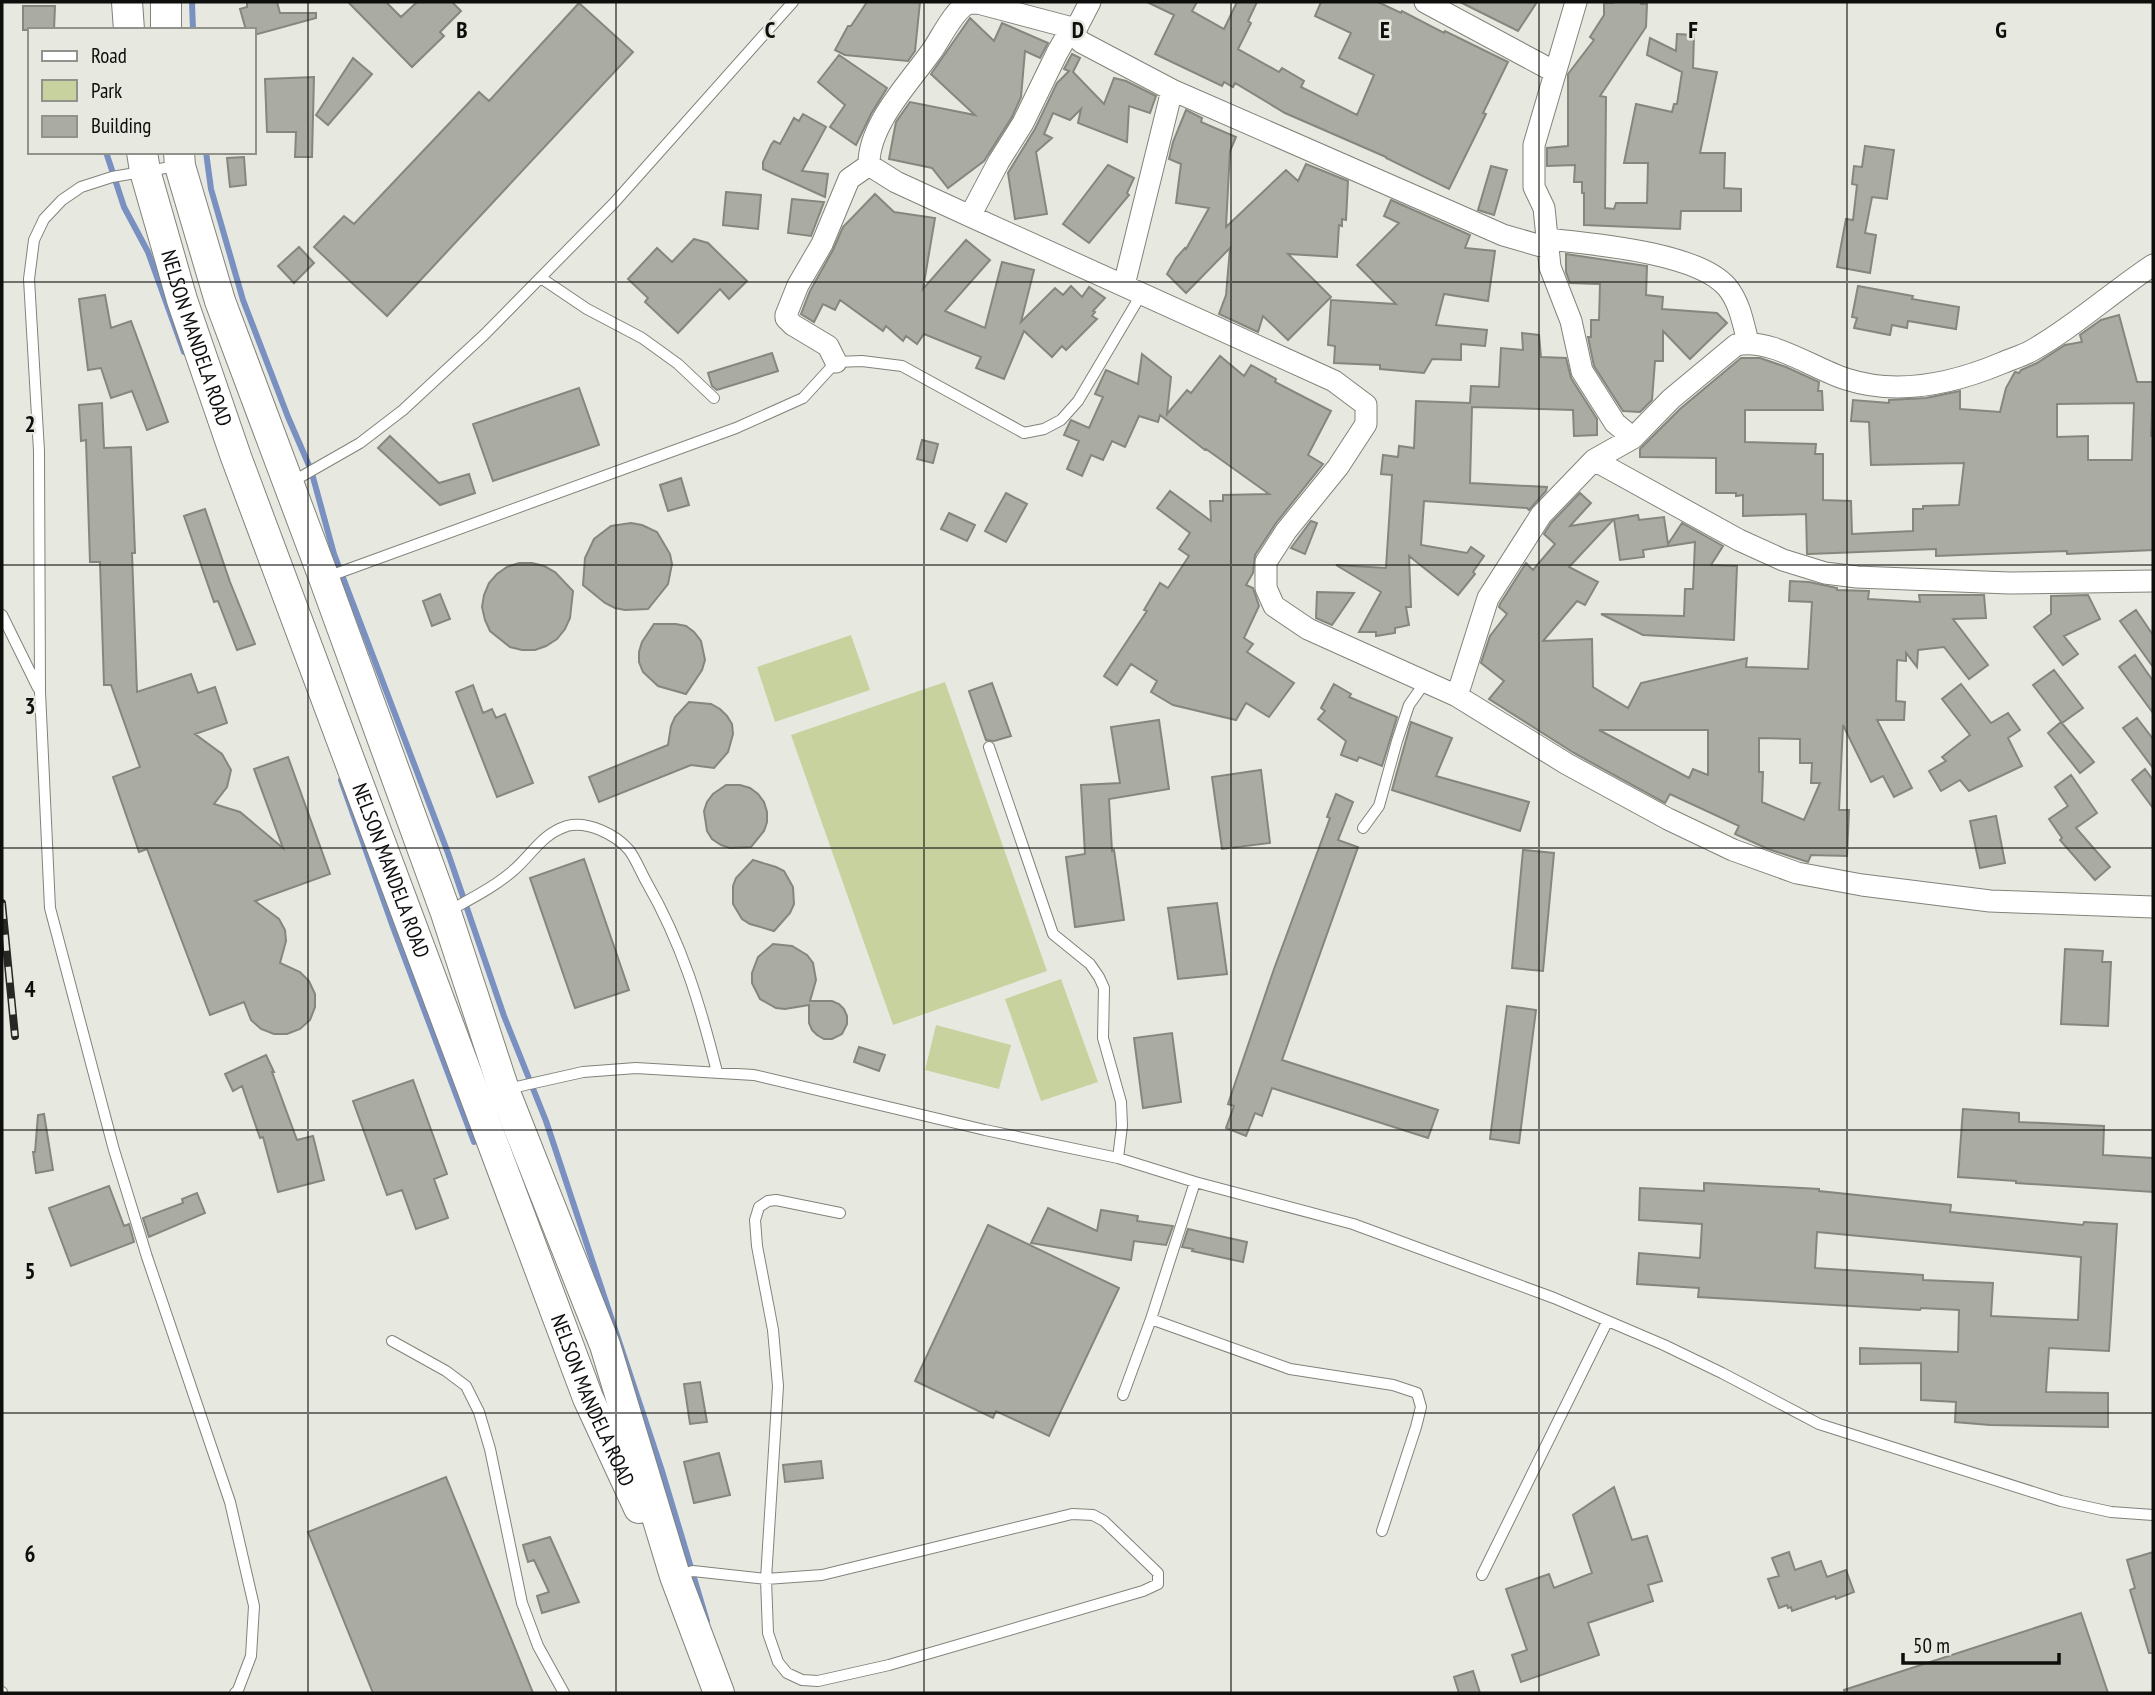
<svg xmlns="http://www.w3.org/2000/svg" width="2155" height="1695" font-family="'PT Sans Narrow',sans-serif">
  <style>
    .green { fill: #c8d29f }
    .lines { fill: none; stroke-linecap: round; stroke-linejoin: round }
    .stream { stroke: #7990c1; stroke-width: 6 }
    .building { fill: #aaaca3; stroke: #85877f; stroke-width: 2; fill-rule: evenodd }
    .lane-casing { stroke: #81837a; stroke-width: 12 }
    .street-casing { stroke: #81837a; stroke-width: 23 }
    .secondary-casing { stroke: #81837a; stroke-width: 32 }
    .lane { stroke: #fff; stroke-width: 10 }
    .street { stroke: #fff; stroke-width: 21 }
    .secondary { stroke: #fff; stroke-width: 30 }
    .rail-casing { stroke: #272825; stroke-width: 8 }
    .rail { stroke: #e7e9e0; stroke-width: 5; stroke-dasharray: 16; stroke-linecap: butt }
    .grid { fill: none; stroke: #0e0f0c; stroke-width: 2; stroke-opacity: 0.55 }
    .labels { text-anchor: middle; stroke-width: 5; stroke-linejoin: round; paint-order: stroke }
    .street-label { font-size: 21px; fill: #0e0f0c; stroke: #e7e9e0 }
    .grid-label { font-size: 23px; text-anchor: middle; font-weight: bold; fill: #0e0f0c; stroke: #e7e9e0; stroke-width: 5; stroke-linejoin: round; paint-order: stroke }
  </style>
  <rect width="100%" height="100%" fill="#e7e9e0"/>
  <path class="green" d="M851,635L870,690L775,722L757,667Z
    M945,682L1047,971L893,1025L791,735Z
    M1061,979L1098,1082L1041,1101L1005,999Z
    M936,1025L1011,1045L999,1089L925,1070Z"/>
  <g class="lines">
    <path class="stream" d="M192,2L193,30
      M106,152L124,207L148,252L184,352
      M206,152L211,189L243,300L288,417L311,470L334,554L448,853L504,1016L546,1121L662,1471L707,1621
      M341,780L393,927L474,1142"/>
  </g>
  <path class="building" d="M247,2H277L280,13H316V18L254,35V30H246L240,9L247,7Z
    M348,2H386L401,17L417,2H452L461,11L440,32L444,36L412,67Z
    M867,2H920L915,51L908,61L845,55L835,50L848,26H851Z
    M1147,2H1197L1192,11L1224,29L1237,2H1257L1248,21L1251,23L1238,49L1279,72L1282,68L1304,81L1301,87L1357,115L1374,75L1339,58L1351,33L1315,16L1321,2H1378L1401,13L1402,11L1444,33L1445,31L1508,62L1483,113L1486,114L1449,189L1386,158V157L1285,113L1235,83L1233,87L1224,82L1222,86L1155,54L1174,15Z
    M1460,2H1537L1518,31Z
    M1613,2H1641V4H1647L1646,27L1600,96L1606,97L1605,208L1614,209L1616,203H1647L1648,163H1624L1636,104L1672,112L1674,104H1677L1682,72L1647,55L1650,38L1676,51L1677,34L1694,35L1693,68L1717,72L1700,153H1725L1724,188L1741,189V211H1681L1680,229L1584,225V193H1582V182H1574L1575,165L1547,166V148L1568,146V74L1594,40L1590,37L1604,15V3H1613Z
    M579,3L633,52L387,316L314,247L344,216L354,224L479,92L489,101Z
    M23,6H55L54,30H23Z
    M970,18L994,41L1002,23L1048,43L1040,58L1025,51L1021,97L1012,117L984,161L948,188L932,168L889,159L896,122L910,102L975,115L931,74Z
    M1072,54L1080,58L1073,72L1104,104L1114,78L1126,81L1156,96L1150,113L1129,106L1127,142L1078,123L1081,109L1070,120L1053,113L1044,134L1052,138L1036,152L1047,214L1015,219L1008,173L1035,129L1057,83L1069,71L1064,69Z
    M839,55L887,88L871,114L856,145L830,127L845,105L818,82Z
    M353,58L372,74L328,125L316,115Z
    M314,77L312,157H295L296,132H267L265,79Z
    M1186,110L1202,118L1201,122L1236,137L1230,151L1226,227L1286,170L1298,181L1306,164L1348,181L1346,220L1342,219V226L1339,225L1337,257L1288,254L1331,297L1288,340L1263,316L1258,332L1219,314L1226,295L1230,248L1186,293L1167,274L1176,258L1185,248L1186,249L1209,208L1176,203L1181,164L1169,159L1173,142Z
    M803,114L826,127L802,171L828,174L825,197L763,169V162L771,145L774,141L780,144L794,118L799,121Z
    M1865,146L1894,150L1887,199L1872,197L1865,233L1876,235L1870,273L1837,267L1846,219L1853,220L1857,185L1852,184L1854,166L1862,167Z
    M244,157L246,185L230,187L227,158Z
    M1108,165L1134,178L1127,193L1129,195L1089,243L1063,224Z
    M1491,166L1507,170L1494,215L1478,210Z
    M726,192L761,195L758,229L723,225Z
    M875,194L894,212L935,218L923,289L966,240L990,260L945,311L985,328L1002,262L1034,270L1021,322L1055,288L1063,295L1071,286L1082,297L1089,287L1105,298L1093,311L1095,312L1092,316L1097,319L1066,350L1062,346L1052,357L1024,331L1004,379L976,368L981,357L924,334L917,344L906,336L903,341L886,326L883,331L840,300L835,310L823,304L814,322L801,314L810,291L833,250L843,227Z
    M792,199L824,202L811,236L788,233Z
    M1391,200L1470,235L1465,248L1495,251L1488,301L1444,294L1436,325L1487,330L1485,346L1461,344V360L1432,359L1424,373L1380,369V365L1334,363L1335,346L1328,345L1331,300L1396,304L1357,265L1399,223L1384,216Z
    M694,239L708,243L747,281L729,299L720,289L678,333L645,302L648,298L628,279L657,248L672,262Z
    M299,247L314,263L294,283L278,266Z
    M1566,254L1647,266L1646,295L1663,297L1662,309L1717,313L1727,323L1690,359L1663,331V361H1655L1652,400L1640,412L1623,411L1594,366L1588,337H1591V320H1599L1600,284L1570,283L1566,272Z
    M1858,286L1913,296L1912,299L1959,307L1956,329L1908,321L1907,328L1892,325L1890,335L1854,328L1857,318L1852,317Z
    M105,295L111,328L131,321L168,422L147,430L132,391L111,398L101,368L88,370L79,299Z
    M2119,315L2137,382H2153L2151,436H2153V550L2067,554V551L1936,556V549L1809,554H1807L1806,514L1743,516V495L1736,496V493H1716V458L1640,457V449L1680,409L1741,358H1760L1786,367L1819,382L1818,391H1822L1823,410H1745V442L1816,444L1815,454H1823V500L1851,501L1852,534L1913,531V509H1923V506L1959,505L1964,463L1871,465L1869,422L1851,421L1853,400L1889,403V400L1926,398L1960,391V409L2000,412L2006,388L2015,372L2019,373L2021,370L2037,363L2065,345L2082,342L2080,335L2101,320ZM2134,403L2132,460H2088V436L2057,437V404Z
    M1522,333L1539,335L1541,357L1566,358L1571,378L1597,419V435L1574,436L1573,410L1472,407L1470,483L1547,487L1546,491L1529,510L1527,508L1424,501L1421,545L1467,553L1471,547L1484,556L1473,572L1475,574L1458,595L1409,556L1411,607H1406L1409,625L1395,628V633L1376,636V632H1359L1381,592L1336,565L1386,568L1392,475L1381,474L1383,455L1398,457L1399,446L1414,448L1416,401L1470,403L1471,386L1499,387L1501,348L1523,350Z
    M772,353L778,371L717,390L712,386L708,373Z
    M1142,354L1171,377L1167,414L1187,390L1191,393L1220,356L1244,376L1251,365L1276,379L1275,382L1331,411L1308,455L1323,464L1276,523L1255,555L1253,573L1246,585L1253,588L1259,606L1244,638L1253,644L1247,652L1294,683L1269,717L1246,703L1236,720L1173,705L1151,692L1157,681L1131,664L1117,685L1104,676L1147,611L1144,610L1160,583L1168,588L1189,556L1179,549L1190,533L1157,508L1170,491L1211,521L1210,501H1223V495L1269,494L1206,449L1205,450L1160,415L1158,422L1139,416L1125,447L1112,441L1103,460L1091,455L1082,476L1067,469L1079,441L1064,435L1070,422L1071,420L1089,428L1103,397L1095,394L1106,370L1138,384Z
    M579,388L599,445L493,481L473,424Z
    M102,403L104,448L131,447L135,553H132L137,692L191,674L198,693L215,687L227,723L195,734L222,754L231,770L227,787L214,804L240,812L283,848L254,769L288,757L330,874L255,901L279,919L285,930L286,941L280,963L300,972L309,981L315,994V1007L310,1020L300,1029L287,1034H274L261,1029L251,1020L244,1002L210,1015L147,849L139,852L113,777L140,767L111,685H104L100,562H90L86,440L81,441L79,405Z
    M390,436L439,483L469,474L475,493L440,505L378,448Z
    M922,440L938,444L933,463L917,459Z
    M681,478L689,505L668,511L660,485Z
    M1006,493L1027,504L1006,542L985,531Z
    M1580,493L1591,503L1570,526L1614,519L1569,567L1598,582L1585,605L1577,601L1543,641L1592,639L1593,687L1628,708L1641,683L1747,658L1746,667L1808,669L1812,602L1789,601L1790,581L1809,582L1837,588V590L1869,591L1868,599L1920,602L1919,595H1984L1986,618L1953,619L1988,665L1969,679L1944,647L1918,650L1917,667L1906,653V661L1897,660L1896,701L1905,702L1904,720H1877L1912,788L1894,797L1883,776L1871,782L1843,725L1839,810H1849L1847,856L1811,855L1808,862L1768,849L1735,834L1739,826L1670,794L1665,803L1574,753L1489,699L1504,681L1481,663L1490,636L1507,614L1499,607L1500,604L1526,563L1533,570L1555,544L1544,534L1551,523ZM1599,730H1708V775L1693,769L1689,778ZM1759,738L1800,739V763H1812L1811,783H1820L1804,820L1762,802L1763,772H1759Z
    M205,509L230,582L255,644L237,650L218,601L214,602L184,516Z
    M949,513L975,525L967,541L941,529Z
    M1638,515L1639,520L1664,517L1668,544L1682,523L1723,546L1711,565L1737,566L1734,640L1643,635L1601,614L1684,616L1685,589H1693L1695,542L1643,550L1644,557L1620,560L1614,519Z
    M1311,521L1317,523L1305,554L1291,548Z
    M631,523L642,525L657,532L670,554L672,564L668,584L648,609L625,610L615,608L605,603L583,585L585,558L594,539L611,526Z
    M519,563H532L544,566L555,572L573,591L570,618L565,629L557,639L546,646L535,650H522L510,647L490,631L485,620L482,607L484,595L489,583L497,574L507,567Z
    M1317,592L1354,593L1332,625L1316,618Z
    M440,594L450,619L432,626L423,601Z
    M2088,595L2100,619L2064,636L2078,654L2063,665L2034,627L2051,614V596Z
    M2136,610L2153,635V667L2120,621Z
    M654,624H676L686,626L694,632L701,641L705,660L702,670L686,694L658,686L643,672L639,662V652L642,642Z
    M2135,655L2153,681V713L2119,667Z
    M2054,670L2083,708L2062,723L2033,685Z
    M992,683L1011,736L994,741L986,740L969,691Z
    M1334,684L1351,694L1349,697L1397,717L1382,766L1359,757L1357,761L1341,755L1346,741L1318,719L1325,711L1321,708Z
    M1961,684L1991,723L2008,713L2020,730L2008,738L2022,766L1969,791L1960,780L1941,791L1929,771L1946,761L1942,757L1970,735L1942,699Z
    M473,685L483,713L492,709L496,718L505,714L533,783L497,797L456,692Z
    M689,702L711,704L720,709L727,716L732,724L733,734L728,752L714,768L691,765L599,802L589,777L668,745L671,726L675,717Z
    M2137,718L2153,739V768L2123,728Z
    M1159,720L1169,789L1109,799L1112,851L1114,850L1124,920L1075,927L1066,857L1085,854L1081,785L1120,783L1111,727Z
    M1411,722L1452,738L1436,776L1529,802L1520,831L1392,790Z
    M2061,722L2094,762L2080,773L2048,733Z
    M2145,769L2153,780V808L2132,780Z
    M1261,770L1270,843L1222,849L1212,777Z
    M2071,775L2097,813L2076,828L2110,867L2095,880L2060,840L2062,838L2049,819L2068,806L2055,787Z
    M726,785H740L750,788L758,794L764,802L767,812V822L764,831L751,847L730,848L721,845L712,839L707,831L704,811L707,802L713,794Z
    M1336,794L1353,802L1338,840L1358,847L1282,1060L1438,1110L1428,1138L1272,1088L1262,1116L1255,1113L1246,1136L1226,1128L1234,1106L1228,1104L1274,969L1330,818L1327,817Z
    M1996,816L2005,863L1980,868L1970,821Z
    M1523,850L1554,853L1543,971L1512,968Z
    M584,859L629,990L575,1008L530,878Z
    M753,860L776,867L784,871L793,887L794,904L790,913L774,931L750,924L742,919L733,904V886L736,878Z
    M1217,903L1227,974L1178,979L1168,908Z
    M773,944L792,946L807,955L813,963L816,980L810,1001H832L839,1004L844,1009L847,1016V1024L842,1034L832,1039H824L817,1035L812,1030L809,1023V1005L785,1009L776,1008L760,999L752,983V973L758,957Z
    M2065,949L2103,951L2102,962H2111L2108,1026L2061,1024Z
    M1507,1006L1536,1010L1519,1143L1490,1139Z
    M1172,1033L1181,1102L1143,1108L1134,1038Z
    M859,1047L885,1055L879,1071L854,1062Z
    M266,1055L274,1072H272L297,1140L313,1136L324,1180L278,1192L263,1137L260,1138L242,1086L233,1091L225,1074Z
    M413,1080L447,1174L434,1179L448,1218L416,1229L402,1190L387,1195L353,1101Z
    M1963,1109L2019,1113V1122L2104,1126L2103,1155L2153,1158V1192L2016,1183V1181L1958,1177Z
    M44,1114L53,1170L36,1173L33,1152H35L38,1115Z
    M1704,1183L1819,1189V1191L1951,1205L1950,1212L2083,1225L2084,1222L2117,1224L2109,1351L2049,1348L2046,1392L2108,1393V1427L1990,1425L1955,1422L1956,1402L1921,1400V1363L1860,1364V1348L1958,1352L1959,1310L1921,1308L1920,1310L1698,1297L1699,1288L1637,1284L1639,1253L1700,1258L1702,1224L1639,1220L1640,1188L1704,1191ZM1817,1232L2081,1257L2078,1320L1991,1316L1993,1283L1923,1280V1275L1815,1268Z
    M109,1186L124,1226L129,1224L134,1242L71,1266L49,1208Z
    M197,1193L205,1213L149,1237L143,1218L183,1203L182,1199Z
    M1048,1208L1097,1231L1101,1210L1138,1216L1137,1221L1173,1226L1166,1245L1134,1241L1131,1260L1031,1243Z
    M988,1225L1119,1288L1049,1436L996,1411L993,1418L915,1381Z
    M1188,1229L1247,1242L1243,1262L1192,1251L1193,1249L1182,1247Z
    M700,1382L707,1422L690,1424L684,1384Z
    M719,1453L730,1495L694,1503L684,1462Z
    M821,1461L823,1478L785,1482L783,1465Z
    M446,1477L533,1693H373L308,1532Z
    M1614,1487L1632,1540L1647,1536L1662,1581L1648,1585L1653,1601L1588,1623L1599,1655L1521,1682L1512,1655L1527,1650L1506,1589L1549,1574L1554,1588L1592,1573L1573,1515Z
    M550,1537L579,1602L542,1613L537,1596L549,1592L534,1560L528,1562L523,1545Z
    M1789,1552L1795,1570L1821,1561L1827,1577L1846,1570L1854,1592L1836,1599L1835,1596L1792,1611L1791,1607L1788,1608L1787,1605L1779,1608L1768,1579L1779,1576L1772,1558Z
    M2153,1552V1653H2149L2130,1590L2135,1588L2127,1560Z
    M2081,1613L2108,1693H1845L1844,1690Z
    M1473,1671L1480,1693H1459L1454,1677Z"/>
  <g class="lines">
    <defs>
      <path id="lane" d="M177,166L112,177L81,187L62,200L44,219L34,240L29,279L39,451L40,692L50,908L114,1150L147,1257L230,1502L254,1606L251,1656L238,1690L235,1693
        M541,278L587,309L642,338L678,364L714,398
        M290,483L360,443L403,410L485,334L614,203L793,2
        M327,577L736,428L803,398L836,362L862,361L902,366L1024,433L1044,429L1061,420L1078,401L1142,293
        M2,615L38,688
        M989,747L1053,934L1090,964L1099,977L1104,988L1103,1038L1121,1102L1122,1126L1118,1158
        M1363,828L1379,806L1397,741L1409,705L1426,681
        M447,912C470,899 495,887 515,869C533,853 542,834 567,826C588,821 615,834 629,850C636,859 641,873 647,883C682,944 700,1004 717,1072
        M507,1089L583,1072L636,1068L754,1075L985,1130L1118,1158L1195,1182L1353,1224L1554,1298L1664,1345L1722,1373L1819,1424L2061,1501L2111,1512L2153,1515
        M1151,1319L1290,1369L1393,1385L1417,1393L1421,1407L1416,1427L1382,1531
        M392,1341L446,1371L466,1386L479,1412L490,1449L522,1603L538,1646L564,1693
        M1123,1395L1151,1319L1195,1182
        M677,1575L693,1571L766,1579L822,1575L1072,1514L1093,1515L1104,1521L1158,1573V1584L1143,1591L889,1665L818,1681L802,1680L787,1673L778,1662L768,1633L766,1579L778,1386L773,1330L757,1246L755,1220L759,1207L768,1201L776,1200L840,1213
        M1482,1575L1607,1322
        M2,1692V1693"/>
      <path id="street" d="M1090,2L1076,29L1075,35L1081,42L1172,90L1469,220L1503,235L1548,248
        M1425,2L1555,72
        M1576,2L1534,145V187L1544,208L1550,267L1571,321L1582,371L1615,423L1633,438
        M1076,29L978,3C974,3 970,3 967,4C953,11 940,40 931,52C909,83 868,125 869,165L896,182L970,216L1334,381L1366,405V424L1338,467L1286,531L1266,562V588L1274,606L1308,629L1457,696L1567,764L1668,819L1733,850L1797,873L1862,885L1990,901L2153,907
        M970,216L999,161L1023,123L1057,53L1065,39L1076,29
        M1547,239C1592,244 1697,252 1727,287C1740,303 1743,323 1748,342
        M1124,285L1172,90
        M836,362L828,346L793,325L786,318V315L798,285L822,244L849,179L869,165
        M1594,460L1739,540L1783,560L1825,573L1857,577L2009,583L2153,581
        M1457,696L1488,598L1541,515L1594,460L1633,438L1671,399L1736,345C1770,337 1812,368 1846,379C1898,396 1952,384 2002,363C2011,359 2022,356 2031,351C2074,327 2112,292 2153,265"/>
      <g id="secondary">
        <path d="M127,2L129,30"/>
        <path d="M166,2V30"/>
        <path id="s1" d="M142,152L145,171L182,300L236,457L588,1398L639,1508"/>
        <path d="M179,152L180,166L220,301L324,578L446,913L504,1090L605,1345L675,1576L719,1693"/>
      </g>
    </defs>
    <use href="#lane" class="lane-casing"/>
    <use href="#street" class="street-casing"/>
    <use href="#secondary" class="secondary-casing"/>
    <use href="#lane" class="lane"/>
    <use href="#street" class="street"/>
    <use href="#secondary" class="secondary"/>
    <defs>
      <path id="rail" d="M2,903L15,1036"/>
    </defs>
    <use href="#rail" class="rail-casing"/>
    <use href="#rail" class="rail"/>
  </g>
  <path class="grid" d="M308,2V1693M616,2V1693M924,2V1693M1231,2V1693M1539,2V1693M1847,2V1693M2,282H2153M2,565H2153M2,848H2153M2,1130H2153M2,1413H2153"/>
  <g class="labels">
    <g class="street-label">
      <text dy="7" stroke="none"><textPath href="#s1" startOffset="194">NELSON MANDELA ROAD</textPath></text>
      <text dy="7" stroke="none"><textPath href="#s1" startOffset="761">NELSON MANDELA ROAD</textPath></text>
      <text dy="7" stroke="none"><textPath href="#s1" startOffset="1328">NELSON MANDELA ROAD</textPath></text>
    </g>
  </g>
  <g class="grid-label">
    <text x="462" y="38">B</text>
    <text x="770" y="38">C</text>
    <text x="1078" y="38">D</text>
    <text x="1385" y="38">E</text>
    <text x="1693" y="38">F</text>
    <text x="2001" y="38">G</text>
    <text x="30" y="432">2</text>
    <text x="30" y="714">3</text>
    <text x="30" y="997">4</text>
    <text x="30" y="1279">5</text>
    <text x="30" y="1562">6</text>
  </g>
  <rect width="2155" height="1695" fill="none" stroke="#0e0f0c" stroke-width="7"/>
  <rect x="28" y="28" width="228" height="126" fill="#e7e9e0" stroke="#90928b" stroke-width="2"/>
  <rect x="42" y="51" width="35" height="10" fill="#ffffff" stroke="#90928b" stroke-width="2"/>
  <text x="91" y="63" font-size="21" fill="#0e0f0c">Road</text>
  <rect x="42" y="80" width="35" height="21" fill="#c8d29f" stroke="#90928b" stroke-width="2"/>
  <text x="91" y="98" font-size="21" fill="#0e0f0c">Park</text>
  <rect x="42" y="116" width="35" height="21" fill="#aaaca3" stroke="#90928b" stroke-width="2"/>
  <text x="91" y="133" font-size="21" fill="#0e0f0c">Building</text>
  <path d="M1903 1653v10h156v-10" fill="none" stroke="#0e0f0c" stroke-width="3.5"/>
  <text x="1913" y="1653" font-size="21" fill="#0e0f0c" stroke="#e7e9e0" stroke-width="5" paint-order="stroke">50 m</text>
</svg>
